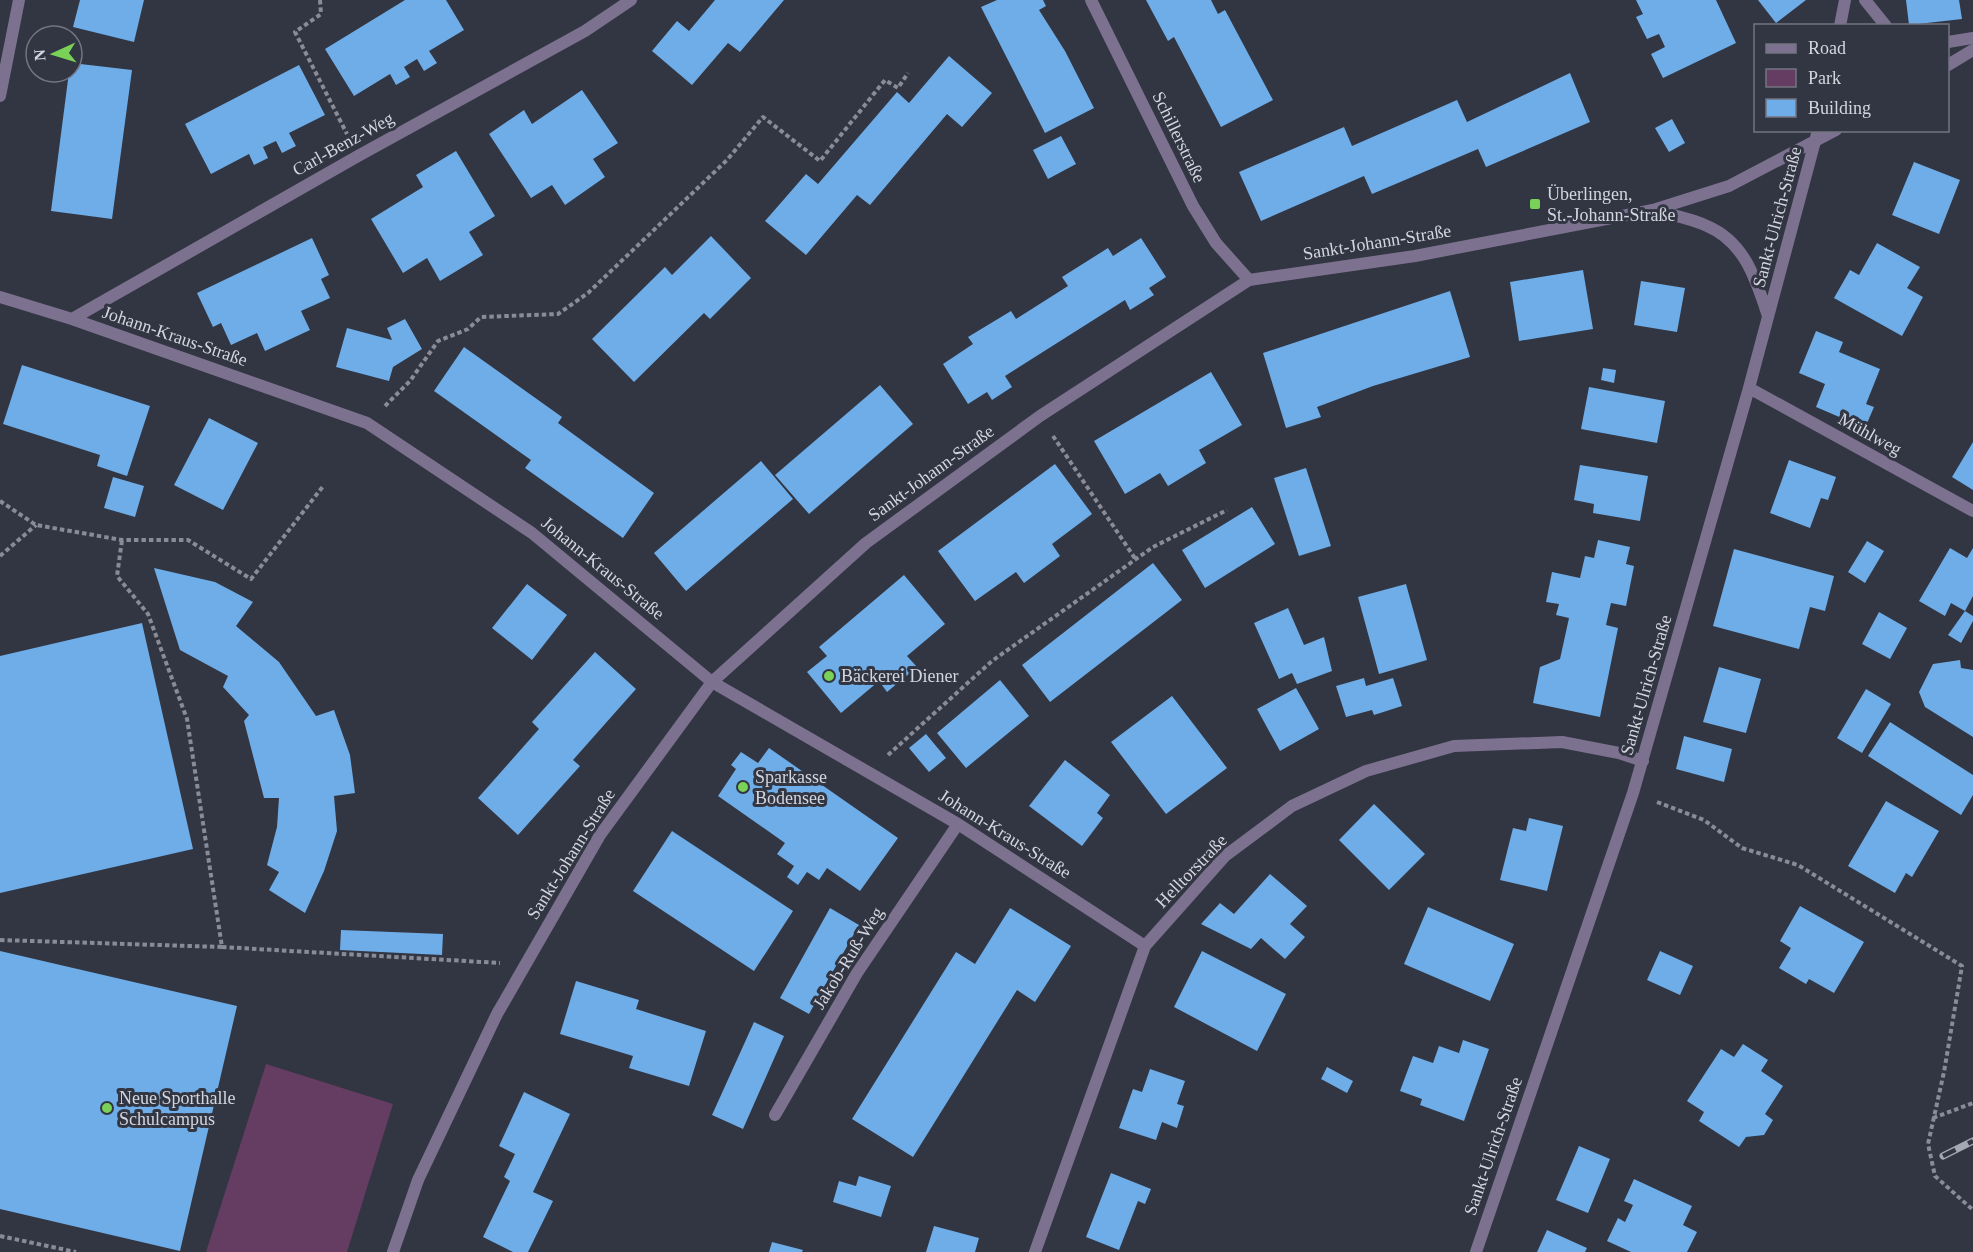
<svg xmlns="http://www.w3.org/2000/svg" width="1973" height="1252" font-family="Georgia,serif">
  <style>
    .green { fill: #663d62 }
    .building { fill: #6eade7 }
    .lines { fill: none; stroke-linecap: round; stroke-linejoin: round }
    .path { stroke: #898c97; stroke-width: 4; stroke-dasharray: 4.5 3; stroke-linecap: butt }
    .minor { stroke: #7d7190; stroke-width: 12 }
    .tertiary { stroke: #7d7190; stroke-width: 12 }
    .rail-casing { stroke: #a5a7b2; stroke-width: 7 }
    .rail { stroke: #323542; stroke-width: 4.5; stroke-dasharray: 14; stroke-linecap: butt }
    .poi-dot { fill: #7ad157; stroke: #323542; stroke-width: 2 }
    .labels { text-anchor: middle; stroke-width: 6; stroke-linejoin: round; paint-order: stroke }
    .street-label { font-size: 18px; fill: #d4d6df; stroke: #323542 }
    .poi-label { font-size: 18px; fill: #d4d6df; stroke: #323542; text-anchor: start }
  </style>
  <rect width="100%" height="100%" fill="#323542"/>
  <path class="green" d="M266,1064L393,1104L347,1252H206Z"/>
  <path class="building" d="M80,0H144L134,42L73,27Z
    M405,0H446L464,30L429,51L437,63L424,71L417,59L404,67L410,77L396,85L390,74L354,96L325,49Z
    M715,0H784L740,52L728,43L692,85L652,51L677,21L689,31Z
    M997,0H1043L1046,6L1039,10L1065,51L1094,108L1045,133L981,7Z
    M1146,0H1211L1218,14L1225,10L1273,100L1221,127L1174,37L1168,41Z
    M1636,0H1716L1736,43L1663,78L1651,54L1665,47L1659,34L1647,39L1636,17L1643,14Z
    M1758,0H1806L1776,23Z
    M1906,0H1959L1962,19L1909,25Z
    M949,56L992,93L962,127L947,114L870,205L857,195L806,255L765,221L806,174L818,184L897,92L909,103Z
    M72,63L132,70L112,219L51,211L69,72H72Z
    M299,65L325,115L289,133L296,146L282,153L276,141L263,147L268,158L254,165L249,154L211,174L185,124Z
    M1570,73L1590,122L1486,167L1478,149L1372,194L1364,176L1261,221L1239,172L1344,127L1352,146L1457,100L1467,122Z
    M582,90L618,143L593,159L605,177L565,205L552,185L531,198L489,134L524,110L532,124Z
    M1672,119L1685,143L1669,152L1655,128Z
    M1061,136L1076,164L1048,179L1033,150Z
    M456,151L495,216L469,232L483,255L440,281L427,258L403,273L371,219L423,187L416,175Z
    M1914,162L1960,180L1939,234L1892,215Z
    M711,236L751,278L710,319L704,313L634,382L592,339L665,267L672,275Z
    M312,238L329,275L321,279L330,298L301,311L310,330L265,351L257,333L231,345L221,323L213,327L197,293Z
    M1141,238L1166,277L1149,288L1154,295L1130,310L1125,300L1005,376L1012,387L992,400L987,392L968,404L943,364L973,344L968,337L1011,311L1016,319L1068,286L1062,277L1108,248L1113,256Z
    M1877,243L1920,267L1907,288L1923,297L1902,336L1834,298L1850,270L1859,275Z
    M1583,270L1593,329L1519,341L1510,282Z
    M1641,281L1685,288L1677,332L1634,325Z
    M1450,291L1470,357L1373,386L1317,407L1321,417L1286,428L1263,353Z
    M405,319L422,349L393,367L389,381L336,367L347,328L392,340L387,328Z
    M1816,331L1843,342L1839,352L1880,369L1866,404L1874,407L1865,428L1816,407L1825,384L1799,373Z
    M464,347L562,417L558,423L654,493L623,538L525,468L531,460L434,391Z
    M22,365L150,406L127,476L97,466L100,455L3,424Z
    M1603,368L1616,370L1614,383L1601,380Z
    M1211,372L1242,425L1199,450L1206,463L1168,486L1160,473L1125,494L1094,441Z
    M880,385L913,424L809,514L775,475Z
    M1589,387L1665,401L1657,443L1581,429Z
    M209,418L258,443L223,510L174,485Z
    M1973,442V490L1952,477Z
    M1789,460L1836,477L1828,500L1821,498L1810,528L1770,513Z
    M761,461L793,499L686,591L654,553Z
    M1055,464L1092,514L1052,544L1060,556L1024,583L1016,572L975,601L938,551Z
    M1580,465L1648,476L1640,521L1593,513L1594,504L1574,500Z
    M1306,468L1331,546L1299,556L1274,478Z
    M113,477L144,486L135,517L104,508Z
    M1252,507L1275,544L1205,588L1182,550Z
    M1598,540L1630,547L1626,564L1634,566L1626,606L1611,603L1606,625L1618,628L1600,717L1533,703L1540,667L1560,659L1569,618L1556,615L1559,604L1546,602L1552,572L1580,578L1585,556L1594,558Z
    M1867,541L1884,551L1865,583L1848,572Z
    M1950,548L1967,558L1973,548V596L1965,611L1951,603L1945,616L1919,601Z
    M1734,549L1834,576L1825,611L1810,607L1799,649L1713,626Z
    M1153,563L1182,600L1050,702L1022,665Z
    M154,568L215,582L253,602L236,626L279,662L316,716L334,710L350,755L355,793L334,796L337,831L324,871L305,913L269,890L279,872L267,865L277,827L279,798H264L244,721L249,715L223,687L228,676L180,650Z
    M904,575L945,624L907,656L917,667L887,692L879,681L841,713L807,672L827,656L819,647Z
    M527,584L567,615L532,660L492,628Z
    M1406,584L1427,660L1379,674L1358,597Z
    M1288,608L1304,645L1324,637L1332,671L1297,684L1292,673L1279,679L1254,623Z
    M1965,611L1973,616V621L1961,643L1948,635Z
    M1879,612L1907,628L1890,659L1862,644Z
    M142,623L193,849L0,893V656Z
    M595,652L636,689L573,760L580,766L518,835L478,798L539,729L532,722Z
    M1960,660L1961,668L1973,670V737L1925,707L1919,692L1933,664Z
    M1719,667L1761,679L1746,733L1703,722Z
    M1364,678L1366,686L1393,678L1402,706L1374,715L1372,710L1346,717L1336,686Z
    M1000,680L1029,716L966,768L937,733Z
    M1296,688L1319,729L1280,751L1257,709Z
    M1866,689L1891,704L1862,753L1837,738Z
    M1172,696L1227,768L1166,814L1111,742Z
    M1890,722L1973,775V795L1961,815L1868,756Z
    M926,734L946,758L929,772L909,748Z
    M1684,736L1732,749L1724,782L1676,769Z
    M769,748L898,838L860,891L827,868L819,880L807,872L798,885L787,877L794,866L777,854L785,843L718,796L736,769L731,765L741,752L758,763Z
    M1065,760L1110,795L1097,813L1103,818L1082,846L1029,806Z
    M1886,801L1939,831L1912,877L1906,873L1895,893L1848,866Z
    M1374,804L1425,854L1389,890L1339,840Z
    M1529,818L1563,826L1547,891L1500,880L1513,828L1526,831Z
    M672,831L793,911L754,971L633,891Z
    M1270,874L1307,906L1290,924L1305,937L1285,959L1261,938L1251,949L1201,924L1220,903L1234,914Z
    M1800,906L1864,942L1834,993L1809,979L1806,984L1779,968L1791,948L1780,941Z
    M1428,907L1514,944L1490,1001L1404,964Z
    M830,908L859,925L809,1014L780,998Z
    M1010,908L1071,946L1035,1002L1017,990L913,1157L852,1119L956,952L975,964Z
    M341,930L443,934L442,955L340,950Z
    M0,951L237,1006L180,1251L0,1209Z
    M1202,951L1286,994L1257,1051L1174,1007Z
    M1660,951L1693,966L1680,995L1647,980Z
    M576,981L639,1000L636,1009L706,1031L689,1086L629,1068L633,1056L560,1034Z
    M754,1022L784,1036L743,1129L712,1115Z
    M1463,1040L1489,1049L1464,1121L1420,1105L1422,1099L1400,1091L1413,1056L1433,1063L1439,1046L1459,1053Z
    M1743,1044L1768,1060L1761,1071L1783,1086L1765,1114L1773,1120L1764,1135L1746,1137L1739,1147L1699,1121L1704,1112L1687,1101L1721,1049L1734,1057Z
    M1327,1067L1353,1081L1347,1093L1321,1079Z
    M1150,1069L1185,1081L1177,1104L1184,1106L1177,1128L1162,1122L1156,1140L1119,1128L1133,1089L1142,1092Z
    M524,1092L570,1114L533,1192L553,1201L528,1252H513L483,1237L510,1181L504,1177L515,1154L499,1146Z
    M1579,1146L1610,1159L1588,1213L1556,1200Z
    M1111,1173L1151,1189L1145,1204L1138,1201L1119,1250L1086,1237Z
    M859,1176L891,1186L881,1217L833,1202L839,1181L856,1186Z
    M1634,1179L1692,1206L1683,1225L1697,1232L1687,1252H1631L1607,1241L1618,1218L1625,1222L1633,1205L1624,1201Z
    M934,1226L979,1238L975,1252H926Z
    M1547,1230L1587,1248L1585,1252H1537Z
    M772,1242L803,1250L802,1252H769Z"/>
  <g class="lines">
    <path class="path" d="M320,0L321,14L295,32L347,134
      M385,406L410,381L438,341L468,329L481,317L558,314L588,293L727,160L763,117L820,161L885,80L898,88L908,73
      M1053,436L1136,560
      M0,501L36,525L122,540H188L251,579L324,485
      M0,556L36,525
      M888,755L992,661L1153,547L1227,510
      M1657,802L1704,820L1742,848L1798,865L1962,966L1944,1072L1928,1144L1935,1176L1973,1210
      M0,940L222,947L187,719L148,614L117,576L122,540
      M222,947L500,963
      M1933,1118L1973,1103
      M0,1236L76,1252"/>
    <path class="minor" d="M1865,0L1886,26
      M1840,26L1845,0
      M1948,42L1973,38
      M0,96L19,0
      M1653,210C1671,215 1691,218 1707,226C1745,242 1756,280 1768,316
      M0,297L72,319L367,423L532,533L712,682L958,824L1145,946
      M72,319L358,156L585,31L631,0
      M1749,388L1973,511
      M775,1115L857,973L958,824
      M393,1252L418,1180L497,1014L600,835L712,682L866,543L1040,416L1249,280
      M1035,1252L1145,946L1225,856L1292,806L1366,771L1454,746L1562,742L1619,753L1643,761
      M1476,1252L1633,793L1749,388L1818,130"/>
    <path class="tertiary" d="M1091,0L1193,206L1216,243L1249,280L1415,256L1653,210L1729,186L1836,130
      M1948,65L1973,50"/>
    <defs>
      <path id="rail" d="M1943,1156L1973,1141"/>
    </defs>
    <use href="#rail" class="rail-casing"/>
    <use href="#rail" class="rail"/>
  </g>
  <g class="poi-dot">
    <rect x="1529" y="198" width="12" height="12" rx="3"/>
    <circle cx="829" cy="676" r="6"/>
    <circle cx="743" cy="787" r="6"/>
    <circle cx="107" cy="1108" r="6"/>
  </g>
  <g class="labels">
    <g class="street-label">
      <text transform="translate(1179 137) rotate(64)" y="6">Schillerstraße</text>
      <text transform="translate(343 144) rotate(-29)" y="6">Carl-Benz-Weg</text>
      <text transform="translate(1777 217) rotate(-75)" y="6">Sankt-Ulrich-Straße</text>
      <text transform="translate(1377 242) rotate(-9)" y="6">Sankt-Johann-Straße</text>
      <text transform="translate(175 336) rotate(19)" y="6">Johann-Kraus-Straße</text>
      <text transform="translate(1870 434) rotate(29)" y="6">Mühlweg</text>
      <text transform="translate(931 473) rotate(-36)" y="6">Sankt-Johann-Straße</text>
      <text transform="translate(603 568) rotate(39)" y="6">Johann-Kraus-Straße</text>
      <text transform="translate(1646 685) rotate(-74)" y="6">Sankt-Ulrich-Straße</text>
      <text transform="translate(1005 834) rotate(32)" y="6">Johann-Kraus-Straße</text>
      <text transform="translate(571 854) rotate(-58)" y="6">Sankt-Johann-Straße</text>
      <text transform="translate(1191 871) rotate(-46)" y="6">Helltorstraße</text>
      <text transform="translate(848 958) rotate(-58)" y="6">Jakob-Ruß-Weg</text>
      <text transform="translate(1493 1146) rotate(-71)" y="6">Sankt-Ulrich-Straße</text>
    </g>
    <g class="poi-label">
      <text x="1547" y="200">Überlingen,<tspan x="1547" dy="21">St.-Johann-Straße</tspan></text>
      <text x="841" y="682">Bäckerei Diener</text>
      <text x="755" y="783">Sparkasse<tspan x="755" dy="21">Bodensee</tspan></text>
      <text x="119" y="1104">Neue Sporthalle<tspan x="119" dy="21">Schulcampus</tspan></text>
    </g>
  </g>
  <rect x="1754" y="24" width="195" height="108" fill="#323542" stroke="#737581" stroke-width="1.5"/>
  <rect x="1766" y="44" width="30" height="9" fill="#7d7190" stroke="#737581" stroke-width="1.5"/>
  <text x="1808" y="54" font-size="18" fill="#d4d6df">Road</text>
  <rect x="1766" y="69" width="30" height="18" fill="#663d62" stroke="#737581" stroke-width="1.5"/>
  <text x="1808" y="84" font-size="18" fill="#d4d6df">Park</text>
  <rect x="1766" y="99" width="30" height="18" fill="#6eade7" stroke="#737581" stroke-width="1.5"/>
  <text x="1808" y="114" font-size="18" fill="#d4d6df">Building</text>
  <g transform="translate(54 54) rotate(266)"><circle r="28" fill="#323542" stroke="#737581" stroke-width="1.5"/>
  <path d="M0-4.5L10 22L0 15L-10 22Z" fill="#7ad157"/>
  <text y="-9" font-size="16" font-weight="bold" text-anchor="middle" fill="#d4d6df">N</text>
  </g>
</svg>
